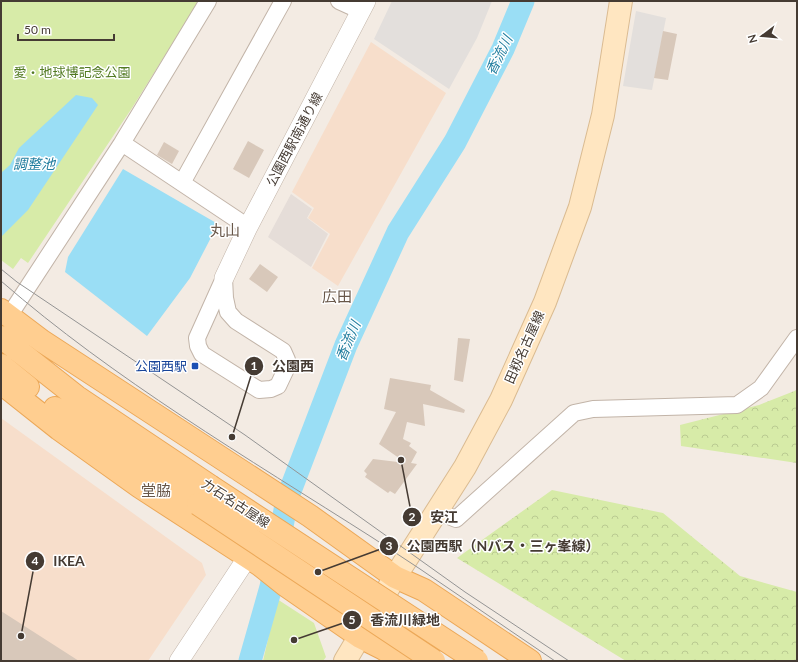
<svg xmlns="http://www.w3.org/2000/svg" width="798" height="662" font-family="Lato,'Noto Sans JP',sans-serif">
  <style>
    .commercial { fill: #f7decb }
    .industrial { fill: #e5ddd8 }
    .forest { fill: url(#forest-crowns) }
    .park { fill: #d7eba8 }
    .parking { fill: #e3dfdc }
    .water { fill: #9adef5 }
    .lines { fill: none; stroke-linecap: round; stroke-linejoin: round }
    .river { stroke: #9adef5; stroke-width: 23 }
    .building { fill: #d8c8ba }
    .minor-casing { stroke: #c2b4a8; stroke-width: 18 }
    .tertiary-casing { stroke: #c2b4a8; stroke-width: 20 }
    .secondary-casing { stroke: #dabb91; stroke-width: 24 }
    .primary-casing { stroke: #eca858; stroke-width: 24 }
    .minor { stroke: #fff; stroke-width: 16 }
    .tertiary { stroke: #fff; stroke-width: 19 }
    .secondary { stroke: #ffe6c1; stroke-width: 22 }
    .primary { stroke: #ffce90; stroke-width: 22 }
    .tram { stroke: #949494; stroke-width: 1 }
    .primary-bridge-casing { stroke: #eca858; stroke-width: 24; stroke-linecap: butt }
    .primary-bridge { stroke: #ffce90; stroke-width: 22 }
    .transit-dot { fill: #1a4fb4; stroke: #fff; stroke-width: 1.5 }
    .labels { text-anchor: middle; stroke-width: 3; stroke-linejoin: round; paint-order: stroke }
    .park-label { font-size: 13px; fill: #527a22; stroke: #fff }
    .street-label { font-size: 13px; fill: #453b33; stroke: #fff }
    .transit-label { font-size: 13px; fill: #164399; stroke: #fff; text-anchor: end }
    .water-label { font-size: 14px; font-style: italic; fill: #227e9f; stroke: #fff }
    .quarter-label { font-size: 15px; fill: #685749; stroke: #fff }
    .leader { fill: none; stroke: #453b33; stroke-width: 1.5 }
    .callout-dot { fill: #453b33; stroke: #fff; stroke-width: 1.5 }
    .mark-label { font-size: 12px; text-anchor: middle; font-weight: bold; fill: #fff }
    .callout-label { font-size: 14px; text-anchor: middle; font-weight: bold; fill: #453b33; stroke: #fff; stroke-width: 3; stroke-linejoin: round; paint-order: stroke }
  </style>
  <defs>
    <pattern id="forest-crowns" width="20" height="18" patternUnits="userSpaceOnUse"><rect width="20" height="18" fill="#d7eba8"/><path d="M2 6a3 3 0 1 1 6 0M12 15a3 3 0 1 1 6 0" fill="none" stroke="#baca91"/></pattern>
  </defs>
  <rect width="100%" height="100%" fill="#f3ebe3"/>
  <path class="commercial" d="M371,42L446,93L338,286L312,268L330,234L308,218L314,208L292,192Z
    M1,418L202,563L206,575L148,661H1Z"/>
  <path class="industrial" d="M291,194L312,209L307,218L328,234L311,267L268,237Z"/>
  <path class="forest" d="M797,390V463L681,446L680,425L759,405Z
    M552,490L663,513L740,576L797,592V661H626L457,558Z"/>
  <path class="park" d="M1,1H199L132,108L28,263L21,258L13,269L1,260Z
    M277,599L314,623L326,657L323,661H263Z"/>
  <path class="parking" d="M392,1H492L477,38L449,89L374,39Z
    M636,11L666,18L652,90L623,86Z"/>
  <path class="water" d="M76,95L92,98L98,105L28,210L1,237V173L10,165L19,148Z
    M123,169L218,224L190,278L147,336L65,272L68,257Z"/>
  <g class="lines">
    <path class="river" d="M250,661L271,587L287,499L346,345L398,232L455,142L503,49L523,1"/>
  </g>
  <path class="building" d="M663,31L677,34L668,80L654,78Z
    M248,141L264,150L249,178L233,169Z
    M164,142L179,151L172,164L157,155Z
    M260,264L278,277L267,292L249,279Z
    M458,338L470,339L463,382L454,380Z
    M390,378L431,385L430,390L465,410L464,413L423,404L425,426L407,422L403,439L411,443L409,446L417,452L411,463L417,464L395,494L390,491L388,493L365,477L367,474L364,471L373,459L406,463L379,444L396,412L384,409Z
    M1,611L79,661H1Z"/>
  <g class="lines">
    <defs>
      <path id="minor" d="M339,1L361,11
        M122,143L248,227
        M182,183L283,1
        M224,278L225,298L228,312L236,321L283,351L287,360L286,369L278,386L271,389L259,390L202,354L198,346L197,338Z
        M9,316L122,143L208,1
        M436,511L456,519L574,413L593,409L737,405L761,388L797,338"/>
      <path id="tertiary" d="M224,278L248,227L366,1
        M179,661L247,558"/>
      <path id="secondary" d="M345,661L395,577L465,467L501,400L545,302L580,207L603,115L621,1"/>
      <path id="primary" d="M1,310L42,341L310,516L395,577L424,590L530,661
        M1,337L77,397L210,486
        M1,365L28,387
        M1,383L59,429L140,487L260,565L285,585L360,637L384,649L402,661
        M55,408L198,504"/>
    </defs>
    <use href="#minor" class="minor-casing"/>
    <use href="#tertiary" class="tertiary-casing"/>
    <use href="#secondary" class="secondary-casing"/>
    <use href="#primary" class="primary-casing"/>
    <use href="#minor" class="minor"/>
    <use href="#tertiary" class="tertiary"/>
    <use href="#secondary" class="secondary"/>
    <use href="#primary" class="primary"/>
    <path class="tram" d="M1,269L17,282L245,435L465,592L569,661
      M1,281C115,380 246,457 373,538C435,578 494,620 555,661"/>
    <defs>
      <path id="primary-bridge" d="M210,486L477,661
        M198,504L434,661"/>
    </defs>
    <use href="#primary-bridge" class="primary-bridge-casing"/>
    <use href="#primary-bridge" class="primary-bridge"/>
  </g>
  <rect class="transit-dot" x="191" y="362" width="8" height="8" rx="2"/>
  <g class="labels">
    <g class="park-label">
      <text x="72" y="77">愛・地球博記念公園</text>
    </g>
    <g class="street-label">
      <text transform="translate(294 139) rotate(-62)" y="5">公園西駅南通り線</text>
      <text transform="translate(524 347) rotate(-66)" y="5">田籾名古屋線</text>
      <text transform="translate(236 503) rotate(33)" y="5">力石名古屋線</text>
    </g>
    <g class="transit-label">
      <text x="187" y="371">公園西駅</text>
    </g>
    <g class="water-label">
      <text transform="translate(499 55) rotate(-64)" y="5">香流川</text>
      <text x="34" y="169">調整池</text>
      <text transform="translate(348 341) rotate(-67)" y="5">香流川</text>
    </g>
    <g class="quarter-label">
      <text x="225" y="236">丸山</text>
      <text x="337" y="302">広田</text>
      <text x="156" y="496">堂脇</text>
    </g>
  </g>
  <path class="leader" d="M232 437L254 366M401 460L412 517M318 572L389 546M21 636L35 561M294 640L352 620"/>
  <g class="callout-dot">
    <circle cx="232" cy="437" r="4"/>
    <circle cx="401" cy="460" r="4"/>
    <circle cx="318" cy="572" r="4"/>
    <circle cx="21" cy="636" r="4"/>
    <circle cx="294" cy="640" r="4"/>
    <circle cx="254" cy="366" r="10"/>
    <circle cx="412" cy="517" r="10"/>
    <circle cx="389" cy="546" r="10"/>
    <circle cx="35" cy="561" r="10"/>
    <circle cx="352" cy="620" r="10"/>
  </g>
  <g class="mark-label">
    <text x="254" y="370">1</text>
    <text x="412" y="521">2</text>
    <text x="389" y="550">3</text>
    <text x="35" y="565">4</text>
    <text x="352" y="624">5</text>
  </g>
  <g class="callout-label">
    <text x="293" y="371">公園西</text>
    <text x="444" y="522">安江</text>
    <text x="503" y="551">公園西駅（Nバス・三ヶ峯線）</text>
    <text x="69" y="566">IKEA</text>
    <text x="405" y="625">香流川緑地</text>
  </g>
  <rect width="798" height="662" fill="none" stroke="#453b33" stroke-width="4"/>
  <g transform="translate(762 36) rotate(254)" stroke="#ffffff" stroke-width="3" paint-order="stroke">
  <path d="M0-3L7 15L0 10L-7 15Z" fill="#453b33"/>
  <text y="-6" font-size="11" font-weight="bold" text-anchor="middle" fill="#453b33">N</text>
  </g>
  <path d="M18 34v6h96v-6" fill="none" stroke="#453b33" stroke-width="2"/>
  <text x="24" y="34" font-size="12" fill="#453b33" stroke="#ffffff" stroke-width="3" paint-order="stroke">50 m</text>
</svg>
